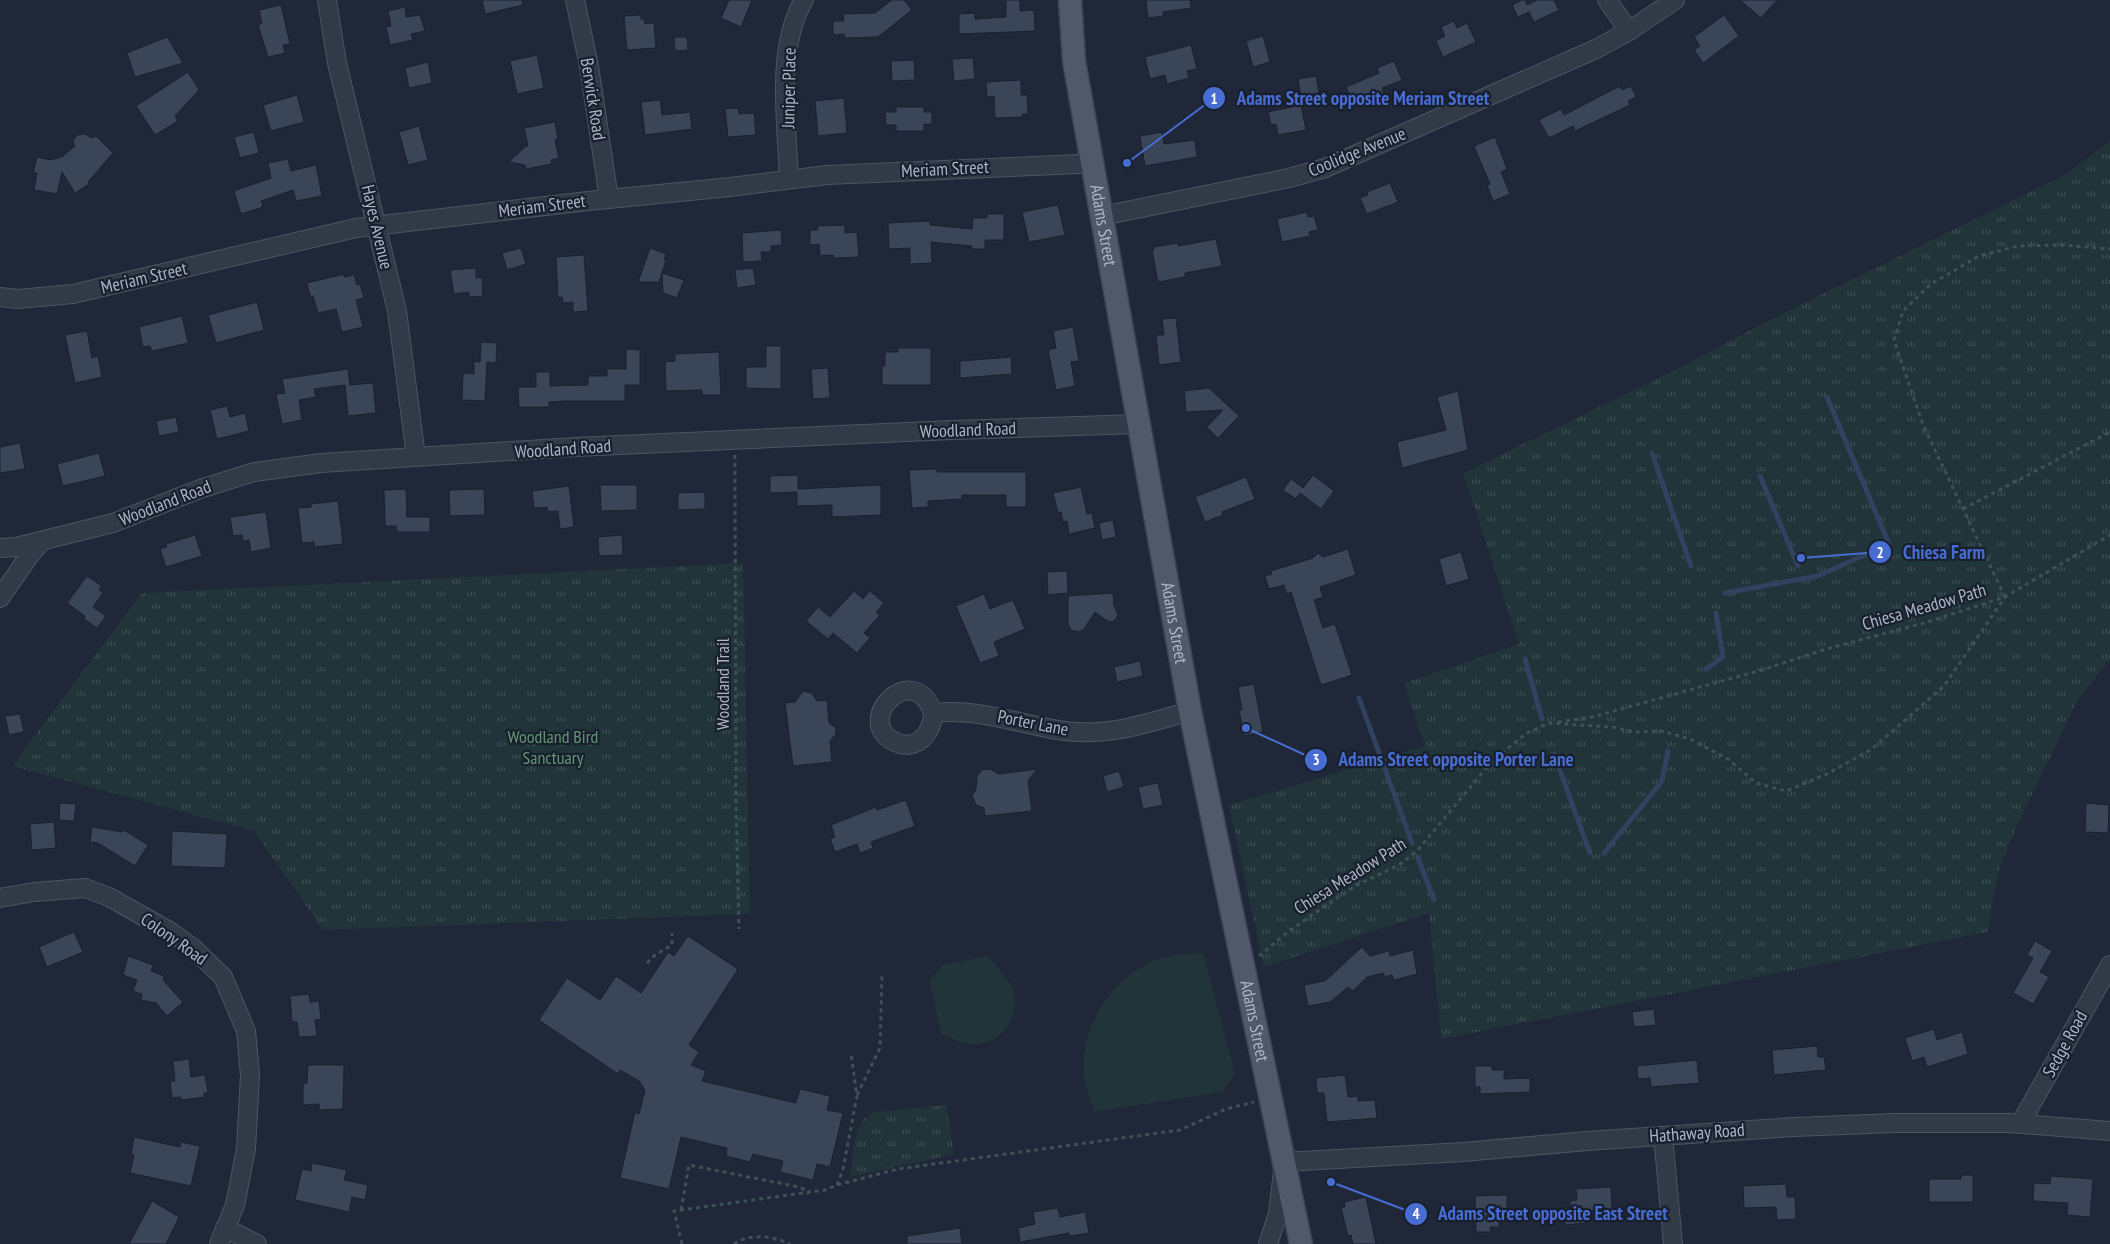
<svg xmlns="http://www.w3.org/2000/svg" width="2110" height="1244" font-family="'PT Sans Narrow',sans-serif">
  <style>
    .grass { fill: url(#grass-tufts) }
    .garden { fill: #213439 }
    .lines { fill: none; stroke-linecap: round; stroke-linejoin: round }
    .stream { stroke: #314160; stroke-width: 5 }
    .building { fill: #3b4558; stroke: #1a212f }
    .minor-casing { stroke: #4d5463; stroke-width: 20 }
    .major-casing { stroke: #3c4352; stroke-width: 25 }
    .path { stroke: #3e5156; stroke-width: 3; stroke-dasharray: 4 4; stroke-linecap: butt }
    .minor { stroke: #323a48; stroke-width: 18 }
    .major { stroke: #505869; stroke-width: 22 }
    .labels { text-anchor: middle; stroke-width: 4.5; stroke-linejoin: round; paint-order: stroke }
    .street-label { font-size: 18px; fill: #adb4c5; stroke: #181f2d }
    .park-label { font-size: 18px; fill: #639673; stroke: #181f2d }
    .leader { fill: none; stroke: #486dd2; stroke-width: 2 }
    .callout-dot { fill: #486dd2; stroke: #181f2d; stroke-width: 2 }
    .mark-label { font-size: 15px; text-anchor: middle; font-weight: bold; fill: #fff }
    .callout-label { font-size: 19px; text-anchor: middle; font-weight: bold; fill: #486dd2; stroke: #181f2d; stroke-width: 4.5; stroke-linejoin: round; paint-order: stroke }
  </style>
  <defs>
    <pattern id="grass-tufts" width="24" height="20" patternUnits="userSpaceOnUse" patternTransform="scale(1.25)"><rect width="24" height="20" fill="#213439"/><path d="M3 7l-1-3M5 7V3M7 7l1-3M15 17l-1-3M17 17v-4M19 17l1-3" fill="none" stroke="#3f4f54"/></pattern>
  </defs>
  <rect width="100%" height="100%" fill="#1f2738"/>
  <path class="grass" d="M2110,141V659L2077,701L2016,828L1998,873L1988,932L1441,1039L1429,913L1264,967L1229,805L1425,746L1404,683L1519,644L1463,473L1688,364L1771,319L2065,175Z
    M743,563L750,914L323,930L254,831L12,766L142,593Z
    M946,1105L954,1154L850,1177C853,1158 853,1117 875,1112Z"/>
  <path class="garden" d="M1203,953L1235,1073L1222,1092L1094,1112C1091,1101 1085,1087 1084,1075C1079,1024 1116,971 1165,957C1177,953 1191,954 1203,953Z
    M988,956C996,966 1007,976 1012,987C1023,1014 1001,1047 972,1044C961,1043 951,1038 942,1035L929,981L942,965Z"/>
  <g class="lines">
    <path class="stream" d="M1652,453L1691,566
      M1760,476L1798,566
      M1725,593L1818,576L1889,544L1827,397
      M1525,659L1542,719
      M1706,669L1723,657L1716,613
      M1359,698L1412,843
      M1554,754L1590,853
      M1604,853L1662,781L1668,751
      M1418,858L1434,900"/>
  </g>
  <path class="building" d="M482,0H522L523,5L485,14Z
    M729,0H752L741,27L721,18Z
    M892,0H904L912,10L878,37L845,38L844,34L833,35V21H844L843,14L875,13Z
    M1006,0H1020V11L1034,10L1035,31L959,34V14L975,13V19L1006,17Z
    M1146,0H1190L1191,8L1163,12V16L1148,18Z
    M1522,0H1525L1527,5L1537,0H1554L1559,10L1534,22L1529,12L1518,17L1512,5Z
    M1740,0H1777L1761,18Z
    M281,5L290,44L283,45L285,53L268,57L258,25L262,23L259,10Z
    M405,7L406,17L420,15L425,31L411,34L413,40L390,45L386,27L391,26L388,11Z
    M641,15V19H644L645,24L654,23L656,48L627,50L624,16Z
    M1724,15L1739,36L1703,63L1694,50L1700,46L1694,37Z
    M1454,21L1457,28L1467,23L1476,42L1443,57L1436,41L1445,36L1441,27Z
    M1263,36L1270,62L1253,67L1246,41Z
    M167,37L183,63L135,77L127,53Z
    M674,37H687L688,50L675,51Z
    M1191,45L1197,69L1187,71L1189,78L1167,84L1165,75L1150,79L1145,57Z
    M537,55L544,88L517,94L510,61Z
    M973,58L975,79L954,81L952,59Z
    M914,60L915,80L892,81L891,61Z
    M1394,61L1402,80L1382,88L1384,95L1354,107L1346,87L1379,73L1377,68Z
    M428,62L432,83L409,88L405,68Z
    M188,72L199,90L175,116L178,121L155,135L136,106Z
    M1316,76L1319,93L1301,96L1298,79Z
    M1021,80V95H1027L1028,114H1022L1023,117L995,118L994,96L987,97L986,82Z
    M1620,86L1622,90L1631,86L1636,97L1628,101L1630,105L1575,131L1573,126L1549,138L1539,120L1561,109L1564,115Z
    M297,95L304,122L271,131L263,105Z
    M844,98L847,133L818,136L815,101Z
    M660,100L662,115L690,112L692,129L645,135L641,102Z
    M1301,105L1306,130L1278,135L1276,124L1271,125L1268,112Z
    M896,107H924V112H932V124H924V131H896V125H886L885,112H896Z
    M738,108L739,114L754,113L756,135L728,137L725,109Z
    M555,122L558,139L555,140L559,158L551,160L552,164L526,169L525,165L509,162L525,147L528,146L524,128Z
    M419,126L428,160L408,165L399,132Z
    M254,132L259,153L240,158L234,137Z
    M1162,132L1164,144L1195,140L1197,157L1145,166L1140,136Z
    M85,134L91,138L96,136L113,153L88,182L89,184L75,193L62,172L57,194L34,190L37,173H33L37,157L50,160L62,157L75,146L73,141L77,135Z
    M1495,137L1507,169L1501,172L1510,194L1493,201L1487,185L1490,184L1474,146Z
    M288,159L291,171L316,165L322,196L296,201L293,190L261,201L263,207L241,214L234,191L271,178L268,163Z
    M1390,183L1398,202L1367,214L1360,198L1368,195L1367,192Z
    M1058,205L1065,235L1029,242L1022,212Z
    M1307,212L1308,217L1314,216L1318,230L1309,232L1310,236L1282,242L1277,219Z
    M987,214H1004V240H985V249H972V246L931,242L932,263L910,264V248L889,249L888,223L930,221V225L972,229L973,218H987Z
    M845,225V233L857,232L859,257L834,258L833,255L820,256L819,244L810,245V230H818L817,226Z
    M781,230L782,245L771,246V252H761L762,261L743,262L742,233Z
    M1216,239L1222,266L1185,273V277L1158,282L1152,250H1154V247L1178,243V246Z
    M521,248L526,264L507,270L502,253Z
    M650,248L666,254L664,259L666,260L659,282H638Z
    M584,255L588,311L573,312V302L563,303L562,297L558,298L556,257Z
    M476,268V278L482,277L483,296L469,297V292L454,294L450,270Z
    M753,268L756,285L737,288L735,270Z
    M662,273L684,280L677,298L663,293Z
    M344,274V277L354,275L357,285L360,284L364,298L356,300L363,327L342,332L336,309L318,313L313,296H310L307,283Z
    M257,302L264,330L216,343L208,315Z
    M182,316L188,343L152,351L150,346L143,347L139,327Z
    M1176,318L1181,362L1159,365L1156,335H1164L1162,319Z
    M1073,327L1079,361L1071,362L1075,386L1056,390L1048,350L1056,348L1053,331Z
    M87,331L92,358L98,356L102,377L75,383L65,335Z
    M481,342L497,343L496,363L487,362L485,401L462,400L463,373L474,374V361L480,362Z
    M766,346H781V389L746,388V367H766Z
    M898,348H931V385H882V366H885V352H898Z
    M626,349L640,350V385H625V401H566L549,402V407H519L518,387H536V372H550V386L588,385V376H607V369H626Z
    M719,352L721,395H702V390L666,391L665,362L675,361V354Z
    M1011,357L1012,374L960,378V361Z
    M828,368L830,398L813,399L811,369Z
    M348,369L350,385L373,383L376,413L348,416L345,385L314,389L316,397L299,400L302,420L282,424L276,394L285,393L282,379Z
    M1209,388L1239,416L1218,438L1207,427L1223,410L1186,412L1184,391Z
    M1458,391L1468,450L1402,468L1397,442L1446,430L1437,397Z
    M227,406L230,417L245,413L249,431L217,439L210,410Z
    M176,417L179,432L159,436L156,421Z
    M20,443L25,469L0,473V447Z
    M99,453L105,476L63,486L57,464Z
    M936,469L937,472H1026V507H1006V495H962V499L928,501V507L912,508L909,470Z
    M798,475V489L881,485V515L832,517V505L797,506V492L770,493V476Z
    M1313,475L1334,491L1321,509L1300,493L1296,499L1283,490L1291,479L1303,488Z
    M1246,477L1255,499L1222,512L1223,515L1205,522L1195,497Z
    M600,485H637V510L601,511Z
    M569,486L574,527L560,529L558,511L548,512L547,507L534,508L532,491Z
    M1081,487L1087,514L1092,513L1095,528L1069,534L1067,521L1063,522L1061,512L1058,513L1053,493Z
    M406,489L407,517H430V532H397L396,526H385L384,490Z
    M484,489L485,515L450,516L449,490Z
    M705,492V509L678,510V493Z
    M338,501L343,544L315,547L314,542L302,543L298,508L311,507V504Z
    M266,512L271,548L251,552L249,540L243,541L242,535L233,536L230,517Z
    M1113,520L1116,537L1102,540L1099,523Z
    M195,535L202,556L166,567L160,549L167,547L166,544Z
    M622,535L623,555L599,556L598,537Z
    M1348,549L1356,575L1320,587L1323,597L1314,600L1323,628L1335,624L1352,675L1321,685L1291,592L1287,594L1284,585L1269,589L1265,576L1272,574L1271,571L1313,558L1318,553L1323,557Z
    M1461,552L1469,579L1446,586L1439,559Z
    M1067,571L1068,593L1048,595L1047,572Z
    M87,576L102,586L99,590L103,593L93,607L106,616L97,628L84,619L85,616L67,603Z
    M854,591L863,599L870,591L884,603L876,612L880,615L864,633L870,638L857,653L833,633L828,639L806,621L818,607L830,617Z
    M1113,593L1114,606L1118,614L1116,619L1112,622L1107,621L1095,612L1084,629L1079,632L1071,630L1068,624V596Z
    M984,594L990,609L1013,600L1025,629L994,642L999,656L980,663L956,606Z
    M1140,661L1143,676L1117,682L1114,667Z
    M1254,684L1263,732L1244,736L1239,710H1242L1238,687Z
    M803,691L812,693L817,701L827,700L829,723L836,728V734L830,741L832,762L793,766L785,703L795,702Z
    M20,714L24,732L9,735L5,716Z
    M990,769L999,774L1037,769L1028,781L1032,811L985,816L984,808L976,805L972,796L976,789L977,776L982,770Z
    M1119,771L1124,787L1107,792L1103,776Z
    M1158,783L1163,805L1143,809L1138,787Z
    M906,800L915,826L871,842L873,848L860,853L857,844L835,852L830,839L835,837L831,825L876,807L877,810Z
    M60,803L76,804L74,821L59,820Z
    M2086,803L2109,805L2108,833L2085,832Z
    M54,822L56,848L32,850L30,824Z
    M92,827L122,832L124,830L148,845L135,866L98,843L90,842Z
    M172,831L227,834L225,868L171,866Z
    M74,932L83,952L47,967L39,947Z
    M688,936L738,969L689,1045L699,1052L691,1065L706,1071L702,1081L796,1103L800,1089L830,1096L827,1110L843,1113L830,1167L817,1164L813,1180L780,1172L783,1161L753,1154L750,1162L726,1156L727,1148L681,1137L669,1189L620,1178L635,1112L639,1114L645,1090L639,1081L620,1070L618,1074L539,1020L567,978L600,1000L616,976L641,993L668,952L674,956Z
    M2035,941L2052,951L2040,972L2049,977L2033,1004L2013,993L2033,958L2027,955Z
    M1362,947L1370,956L1389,951L1390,956L1413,950L1417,974L1394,980L1392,975L1385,977L1383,973L1367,977L1353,991L1348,987L1330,1002L1308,1006L1304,985L1325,981Z
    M128,956L153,965L151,971L164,976L163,980L183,1002L167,1016L156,1003L141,1000L142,994L133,991L137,980L123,975Z
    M309,994L310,1002L319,1001L321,1019L315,1020L317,1036L299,1037L297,1022H292L290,996Z
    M1654,1009L1656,1025L1634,1027L1632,1012Z
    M1934,1029L1937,1040L1962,1032L1968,1054L1927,1067L1924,1057L1912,1061L1905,1038Z
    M1817,1046L1818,1057H1824L1826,1070L1774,1075L1772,1050Z
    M189,1059L191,1077L205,1075L208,1093H204V1097L182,1100L181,1097L172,1098L170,1082L175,1081L173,1061Z
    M1697,1060L1699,1083L1651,1087L1650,1078L1638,1079L1637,1066Z
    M308,1065H344L343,1109L319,1110V1104L303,1105V1084L307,1083Z
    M1475,1066H1492V1070H1504V1079L1530,1078V1092L1480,1094V1087H1475Z
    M1345,1075L1348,1097L1358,1096V1101L1375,1100L1377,1118L1327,1122L1324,1093H1317L1316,1078Z
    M134,1137L180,1147L181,1142L200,1146L191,1186L130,1173L134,1155L131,1154Z
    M312,1163L347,1170L344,1180L368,1185L365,1200L352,1197L349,1212L295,1200L302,1169L311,1171Z
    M1961,1175H1973V1202H1929V1179H1961Z
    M2051,1176L2093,1179L2090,1217L2067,1215L2068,1203L2033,1201L2034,1183L2050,1184Z
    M1786,1184L1787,1197H1795L1796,1219L1777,1220L1776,1207L1744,1208L1743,1186Z
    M1611,1187L1612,1209L1588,1211V1214L1585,1215L1586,1223L1565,1225L1564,1208H1571L1570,1201L1577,1200L1576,1189Z
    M1507,1195V1217H1499V1227H1490L1491,1232H1476L1475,1196Z
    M1366,1197L1376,1244H1353L1351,1235L1348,1236L1341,1208L1345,1207L1344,1202Z
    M152,1201L179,1217L166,1244H129Z
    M1058,1208L1060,1217L1085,1212L1089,1233L1070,1236L1069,1233L1020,1242L1018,1228L1035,1224L1033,1212Z
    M960,1228L962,1244H907V1236Z"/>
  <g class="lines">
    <defs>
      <path id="minor" d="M327,0L337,63L397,311L416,457
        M575,0L589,66L609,199
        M1607,0L1629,31
        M789,179C787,124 775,49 804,0
        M1102,216L1289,178L1325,168L1596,49L1629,31L1675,0
        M0,297L18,299L73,294L356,228L588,201L730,187L827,175L1079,164L1091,162
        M0,548L16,547L113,523L200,489L254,472L321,463L575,447L952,430L1139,424
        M0,598L29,556L42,541
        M933,713C933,733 916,752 895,742C851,721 914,657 933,713C979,708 1014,723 1058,730C1103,738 1147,724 1190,711
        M0,898L34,892L85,888L109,897L171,932L193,948L223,977L246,1031L250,1075L246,1149L235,1205L219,1244
        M2020,1124L2110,965
        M1663,1136L1673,1244
        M225,1228L257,1244
        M1268,1244L1278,1214L1284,1162L1463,1152L1587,1141L1794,1127L1895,1123H2009L2110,1131"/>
      <g id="major">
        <path id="s1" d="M1070,0L1074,61L1190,711L1301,1244"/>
      </g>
    </defs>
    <use href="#minor" class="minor-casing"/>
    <use href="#major" class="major-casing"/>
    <path class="path" d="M735,455L736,806L739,929
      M1963,509L2110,432
      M2005,597L1923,425L1894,340L1903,311L1931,284L1979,256L2018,246L2063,245L2110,249
      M1558,722L1592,717L1762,670L1826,649L1924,623L2005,597L2110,535
      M1259,956L1289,931L1322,908L1357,885L1399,865L1417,851L1494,759L1527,733L1549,723L1612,727L1635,732L1661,731L1690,739L1728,759L1756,783L1786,791L1825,775L1872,749L1944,686L2005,597
      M647,963L655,955L672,945V933
      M857,1095L880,1048L882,974
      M837,1185L843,1169L857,1096L851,1054
      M681,1210L689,1165L799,1187L810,1192
      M682,1244L674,1211L825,1190L837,1185L898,1169L1180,1130L1226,1109L1254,1102
      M734,1244C749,1233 774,1236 790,1244"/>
    <use href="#minor" class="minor"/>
    <use href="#major" class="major"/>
  </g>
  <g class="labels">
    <g class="street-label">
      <text transform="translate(789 88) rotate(-89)" y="6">Juniper Place</text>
      <text transform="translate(593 99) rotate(81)" y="6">Berwick Road</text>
      <text transform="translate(1357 152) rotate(-22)" y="6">Coolidge Avenue</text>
      <text transform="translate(945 169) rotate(-3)" y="6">Meriam Street</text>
      <text transform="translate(542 206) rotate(-7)" y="6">Meriam Street</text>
      <text dy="6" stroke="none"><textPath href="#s1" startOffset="228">Adams Street</textPath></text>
      <text transform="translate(377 227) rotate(77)" y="6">Hayes Avenue</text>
      <text transform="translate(144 278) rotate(-13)" y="6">Meriam Street</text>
      <text transform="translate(968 430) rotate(-2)" y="6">Woodland Road</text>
      <text transform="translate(563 449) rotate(-4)" y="6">Woodland Road</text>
      <text transform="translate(165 503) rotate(-21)" y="6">Woodland Road</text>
      <text transform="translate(1924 607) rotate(-16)" y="6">Chiesa Meadow Path</text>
      <text dy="6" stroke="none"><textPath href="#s1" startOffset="632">Adams Street</textPath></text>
      <text transform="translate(723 684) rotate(-90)" y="6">Woodland Trail</text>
      <text transform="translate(1033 723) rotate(11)" y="6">Porter Lane</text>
      <text transform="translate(1350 876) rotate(-32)" y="6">Chiesa Meadow Path</text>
      <text transform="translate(174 939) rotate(35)" y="6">Colony Road</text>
      <text dy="6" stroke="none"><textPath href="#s1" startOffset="1038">Adams Street</textPath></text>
      <text transform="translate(2065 1044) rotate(-61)" y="6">Sedge Road</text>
      <text transform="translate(1697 1133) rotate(-4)" y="6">Hathaway Road</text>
    </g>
    <g class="park-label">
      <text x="553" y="743">Woodland Bird<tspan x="553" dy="21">Sanctuary</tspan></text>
    </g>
  </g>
  <path class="leader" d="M1127 163L1214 98M1801 558L1880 552M1246 728L1316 760M1331 1182L1416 1214"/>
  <g class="callout-dot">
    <circle cx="1127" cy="163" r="5"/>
    <circle cx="1801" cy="558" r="5"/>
    <circle cx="1246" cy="728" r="5"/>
    <circle cx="1331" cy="1182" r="5"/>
    <circle cx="1214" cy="98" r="12"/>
    <circle cx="1880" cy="552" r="12"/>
    <circle cx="1316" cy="760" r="12"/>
    <circle cx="1416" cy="1214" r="12"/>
  </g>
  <g class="mark-label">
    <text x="1214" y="104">1</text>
    <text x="1880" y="558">2</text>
    <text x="1316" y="765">3</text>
    <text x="1416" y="1219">4</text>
  </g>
  <g class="callout-label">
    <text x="1363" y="105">Adams Street opposite Meriam Street</text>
    <text x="1944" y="559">Chiesa Farm</text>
    <text x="1456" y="766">Adams Street opposite Porter Lane</text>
    <text x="1553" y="1220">Adams Street opposite East Street</text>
  </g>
</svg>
